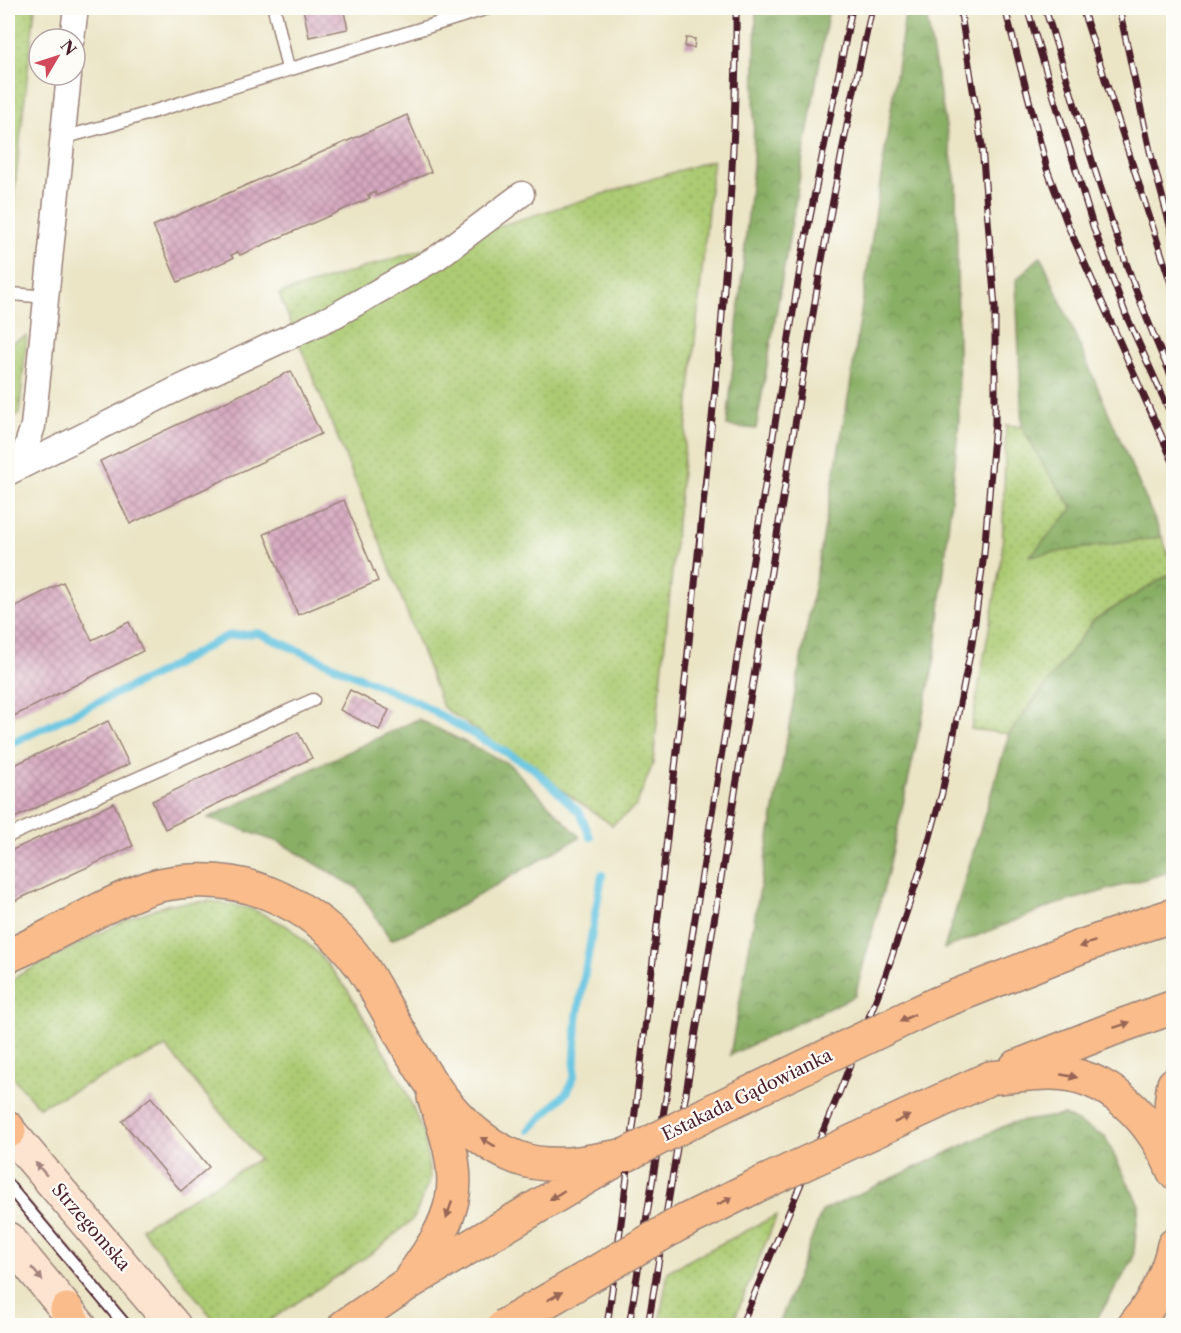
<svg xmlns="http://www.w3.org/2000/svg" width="1181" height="1333" font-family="'Libre Caslon Text',serif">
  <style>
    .grass { fill: url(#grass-dots); stroke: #7b754f; stroke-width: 1.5 }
    .forest { fill: url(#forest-crowns); stroke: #6a6748; stroke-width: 1.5 }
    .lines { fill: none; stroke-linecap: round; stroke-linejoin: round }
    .stream { stroke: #62c3e0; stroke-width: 8 }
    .building { fill: url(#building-cross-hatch) }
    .lane-casing { stroke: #9a8278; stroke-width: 15 }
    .street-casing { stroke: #9a8278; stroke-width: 27 }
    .secondary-casing { stroke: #9a8278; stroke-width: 36 }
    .primary-casing { stroke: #9a8278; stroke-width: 36 }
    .lane { stroke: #fff; stroke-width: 12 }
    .street { stroke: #fff; stroke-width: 24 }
    .secondary { stroke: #fde4d0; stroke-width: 33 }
    .primary { stroke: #f9bc8a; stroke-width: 33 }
    .tram { stroke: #4a1f2b; stroke-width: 1.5 }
    .rail-casing { stroke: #4a1f2b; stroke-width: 7 }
    .rail { stroke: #fdfcf7; stroke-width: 4.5; stroke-dasharray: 14; stroke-linecap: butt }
    .primary-bridge-casing { stroke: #9a8278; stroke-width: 36; stroke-linecap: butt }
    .primary-bridge { stroke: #f9bc8a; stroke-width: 33 }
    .oneway { fill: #996656 }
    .oneway2 { fill: #a4827e }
    .labels { text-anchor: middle; stroke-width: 4.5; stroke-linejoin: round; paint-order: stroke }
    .street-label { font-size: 18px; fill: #4a1f2b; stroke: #fdfcf7 }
  </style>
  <defs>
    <pattern id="grass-dots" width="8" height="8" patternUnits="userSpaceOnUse" patternTransform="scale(1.5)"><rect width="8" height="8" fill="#accb73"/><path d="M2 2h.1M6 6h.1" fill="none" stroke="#96ae64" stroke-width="1.8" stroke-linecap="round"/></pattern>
    <pattern id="forest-crowns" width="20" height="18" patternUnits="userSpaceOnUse" patternTransform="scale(1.5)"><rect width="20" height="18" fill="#89af65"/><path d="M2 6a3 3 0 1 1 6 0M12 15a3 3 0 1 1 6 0" fill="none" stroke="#728e53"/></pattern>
    <pattern id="building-cross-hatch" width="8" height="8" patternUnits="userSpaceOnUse" patternTransform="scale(1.5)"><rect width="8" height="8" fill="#d6a9c0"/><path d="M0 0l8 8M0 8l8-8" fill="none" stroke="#b0899c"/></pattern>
  </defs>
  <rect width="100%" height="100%" fill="#fdfcf7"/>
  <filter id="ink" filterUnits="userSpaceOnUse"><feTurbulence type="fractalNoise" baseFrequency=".0167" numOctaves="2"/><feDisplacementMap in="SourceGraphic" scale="12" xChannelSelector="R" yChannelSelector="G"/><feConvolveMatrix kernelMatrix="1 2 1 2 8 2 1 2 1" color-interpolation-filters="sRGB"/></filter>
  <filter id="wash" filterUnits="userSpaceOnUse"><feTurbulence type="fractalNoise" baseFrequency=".008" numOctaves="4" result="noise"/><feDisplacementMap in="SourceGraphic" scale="24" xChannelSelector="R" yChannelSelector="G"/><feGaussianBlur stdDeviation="1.35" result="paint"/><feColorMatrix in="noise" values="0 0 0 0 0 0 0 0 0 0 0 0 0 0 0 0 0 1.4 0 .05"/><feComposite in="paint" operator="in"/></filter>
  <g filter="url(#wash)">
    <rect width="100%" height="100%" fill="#ebe5c6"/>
    <path class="grass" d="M8,8H35L8,247Z
      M713,160L653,763L636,806L612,825L443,707L378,537L279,294Z
      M27,336L19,414L8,419V344Z
      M1006,425L1022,427L1047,471L1074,509L1031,555L1162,537L1173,567V572L1094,620L1009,734L971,729L1002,556Z
      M210,901L252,909L287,926L319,954L347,989L403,1084L425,1137L430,1179L414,1218L378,1249L263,1325H218L141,1228L259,1159L166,1047L39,1107L15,1080L8,1067V985L19,975L129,918L169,904Z
      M777,1215L732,1325H659L668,1271Z"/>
    <path class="forest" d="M756,8H829L756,429L727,426L753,166Z
      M906,8H925L956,183L959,421L935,659L888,872L855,996L730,1055L850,387Z
      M1041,256L1162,537L1030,556L1073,508L1047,471L1022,427L1016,280Z
      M1173,572V871L1054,905L944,949L1009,734L1094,620Z
      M418,719L509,764L580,837L449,912L391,940L357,888L281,843L208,818Z
      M1064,1115L1105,1137L1139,1205L1133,1260L1093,1325H779L822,1211L1011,1123Z"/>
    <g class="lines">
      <path class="stream" d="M8,745L161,672L227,636L258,633L417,702L533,768L580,813L590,837
        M529,1130L568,1091L574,1076L577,1018L602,875"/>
    </g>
    <g id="blocks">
      <path class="building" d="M303,8H343L348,29L309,37Z
        M686,38L695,39L694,48L685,47Z
        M407,115L431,172L376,196L375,192L368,195L370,198L240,255L238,252L231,255L233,258L178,282L153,226Z
        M291,371L321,434L130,524L100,461Z
        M344,500L378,581L298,615L264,534Z
        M63,582L92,640L129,622L143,651L8,719V610Z
        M350,690L389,710L379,730L340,710Z
        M108,721L129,764L8,821V768Z
        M298,732L312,758L165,829L152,801Z
        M114,803L133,846L8,904V852Z
        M151,1097L209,1167L181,1191L122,1121Z"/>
    </g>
  </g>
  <g filter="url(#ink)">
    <use href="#blocks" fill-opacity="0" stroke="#9a8278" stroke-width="1.5"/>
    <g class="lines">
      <defs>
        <path id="lane" d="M274,8L288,69
          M62,138L110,125L488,8
          M8,290L12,294L47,297
          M8,836L313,700
          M8,1185L126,1326"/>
        <path id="street" d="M72,39L76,8
          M10,469L24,454L33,426L69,75
          M8,473L173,391L336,315L438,257L522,194"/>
        <path id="secondary" d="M8,1130L174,1326
          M8,1239L80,1326"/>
        <path id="primary" d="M1143,925L1174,915
          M8,956C40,942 70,925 101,909C120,900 139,890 160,885C196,878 234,880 268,893C305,908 337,932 360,964C368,975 375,988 381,999C416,1059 449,1132 518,1158C552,1171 591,1161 626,1155
          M1016,1067L1115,1028L1174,1007
          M990,1078C1010,1076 1030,1073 1050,1073C1109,1072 1153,1121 1174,1172
          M1174,1084C1169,1108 1171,1132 1174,1156
          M8,1128L9,1131
          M411,1278C428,1254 446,1229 452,1200C459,1168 445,1127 434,1097
          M67,1310L75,1326
          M345,1326L407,1284L611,1163
          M1134,1326C1153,1303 1168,1274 1174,1245"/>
      </defs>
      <use href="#lane" class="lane-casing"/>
      <use href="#street" class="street-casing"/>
      <use href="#secondary" class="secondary-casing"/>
      <use href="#primary" class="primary-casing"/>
      <use href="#lane" class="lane"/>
      <use href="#street" class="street"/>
      <use href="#secondary" class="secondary"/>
      <use href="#primary" class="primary"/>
      <path class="tram" d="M8,1176L134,1326
        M8,1195L118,1326"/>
      <defs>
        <path id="rail" d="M1005,8L1047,169L1069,228L1174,464
          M1027,8L1094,229L1126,315L1174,421
          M1045,8C1084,133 1119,262 1174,382
          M1082,8L1174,293
          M1119,8L1150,151L1174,240
          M607,1326C637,1115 659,903 684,691C697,574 709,457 720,340C729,229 737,118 736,8
          M629,1326L802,257L852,8
          M648,1326L821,265L851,104L872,8
          M741,1326L837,1098L886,974L923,862L942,793L972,644L984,554L995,424V307L982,146L960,8"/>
      </defs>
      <use href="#rail" class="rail-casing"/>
      <use href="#rail" class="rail"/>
      <defs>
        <path id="primary-bridge" d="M626,1155L714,1110L936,1004L1080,947L1143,925
          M504,1326L677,1225L756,1186L990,1078"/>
      </defs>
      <use href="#primary-bridge" class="primary-bridge-casing"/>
      <use href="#primary-bridge" class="primary-bridge"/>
    </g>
    <defs><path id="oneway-solid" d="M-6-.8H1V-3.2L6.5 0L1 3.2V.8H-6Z" transform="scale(1.5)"/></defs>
    <g class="oneway">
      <use href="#oneway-solid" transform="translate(1087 944) rotate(161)"/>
      <use href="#oneway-solid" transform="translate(907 1018) rotate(154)"/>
      <use href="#oneway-solid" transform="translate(1122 1025) rotate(-19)"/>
      <use href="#oneway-solid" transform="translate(1069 1076) rotate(11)"/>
      <use href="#oneway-solid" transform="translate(902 1119) rotate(-25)"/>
      <use href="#oneway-solid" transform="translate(488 1142) rotate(-149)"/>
      <use href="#oneway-solid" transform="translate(557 1195) rotate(149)"/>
      <use href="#oneway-solid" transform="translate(725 1201) rotate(-26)"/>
      <use href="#oneway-solid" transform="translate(449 1210) rotate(109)"/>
      <use href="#oneway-solid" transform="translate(555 1296) rotate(-30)"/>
    </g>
    <g class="oneway2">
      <use href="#oneway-solid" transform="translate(41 1169) rotate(-131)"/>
      <use href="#oneway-solid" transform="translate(37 1274) rotate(50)"/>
    </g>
  </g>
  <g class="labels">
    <g class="street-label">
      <text transform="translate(747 1095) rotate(-26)" y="6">Estakada Gądowianka</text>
      <text transform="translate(91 1227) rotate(49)" y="6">Strzegomska</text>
    </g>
  </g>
  <rect width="1181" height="1333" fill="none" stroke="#fdfcf7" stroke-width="30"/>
  <g transform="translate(57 57) rotate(51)"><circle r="28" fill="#fdfcf7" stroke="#b5a4a5" stroke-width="1.5"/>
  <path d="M0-4.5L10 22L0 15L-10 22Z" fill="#d1495b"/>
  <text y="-9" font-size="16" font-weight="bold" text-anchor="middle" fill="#4a1f2b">N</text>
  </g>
</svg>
